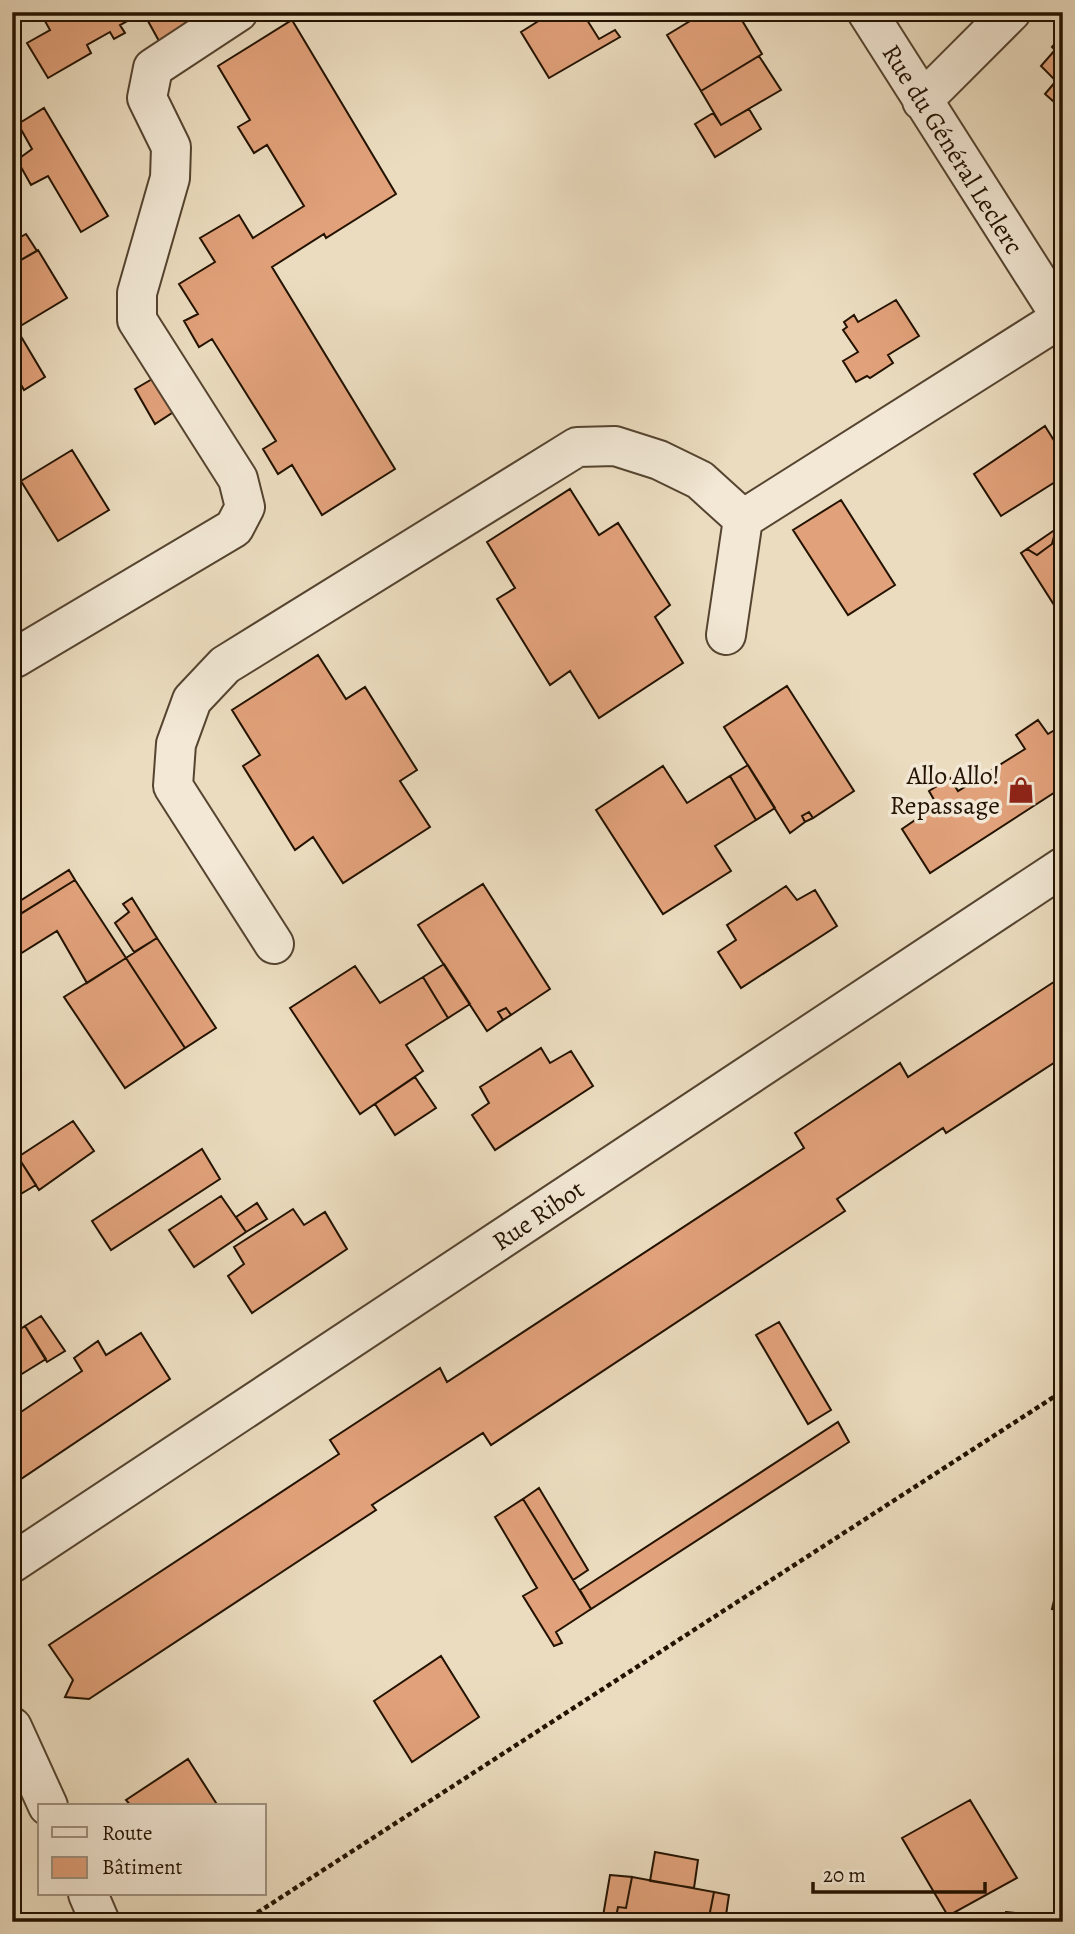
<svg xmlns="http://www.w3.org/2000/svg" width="1075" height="1934" font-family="Alegreya,serif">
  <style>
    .building { fill: #e1a17a; stroke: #231200; stroke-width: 2 }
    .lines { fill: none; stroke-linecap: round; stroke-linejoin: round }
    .minor-casing { stroke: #554430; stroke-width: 42 }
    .path { stroke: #231200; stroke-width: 4.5; stroke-dasharray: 5 3.5; stroke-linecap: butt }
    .minor { stroke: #f2e8d5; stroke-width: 38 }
    .labels { text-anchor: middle; stroke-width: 7; stroke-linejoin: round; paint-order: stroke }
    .street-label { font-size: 26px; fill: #231200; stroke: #f2e8d5 }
    .poi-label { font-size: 26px; fill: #231200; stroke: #f2e8d5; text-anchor: end }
  </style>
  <rect width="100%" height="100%" fill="#ebdcbf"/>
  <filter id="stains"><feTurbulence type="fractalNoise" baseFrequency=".00286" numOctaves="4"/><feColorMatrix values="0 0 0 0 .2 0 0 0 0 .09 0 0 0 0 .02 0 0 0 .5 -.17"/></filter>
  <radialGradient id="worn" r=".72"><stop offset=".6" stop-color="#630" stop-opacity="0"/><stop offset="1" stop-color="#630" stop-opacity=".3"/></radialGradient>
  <path class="building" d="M12,12H33L15,23Z
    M40,12H128L131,19L120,25L125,33L114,39L110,32L87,45L91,53L48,78L27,43L50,30Z
    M143,12H195L198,16L159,41Z
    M553,12H582L599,39L615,30L620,37L549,78L521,32Z
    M705,12H737L762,54L701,91L667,35Z
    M292,20L396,194L326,238L324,234L272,267L395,469L322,515L292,465L278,474L263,449L276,441L212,339L199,347L184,321L198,314L179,284L215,262L200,238L239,215L253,238L304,206L267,145L254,153L238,127L250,120L218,66Z
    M1063,34V110L1045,94L1056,81L1041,66L1055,50L1052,47Z
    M759,56L781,90L721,125L701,91Z
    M44,108L108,216L81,232L48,176L31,185L17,160L32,149L18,124Z
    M749,109L761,129L715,157L695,124L713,113L721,125Z
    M26,234L37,251L12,265V242Z
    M38,250L67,298L12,331V265Z
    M896,300L919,336L888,355L893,363L870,378L867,376L856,382L843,361L858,352L843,330L847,327L844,322L854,315L858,322Z
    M16,328L45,377L24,390L12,369V331Z
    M154,378L175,411L155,424L135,389Z
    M1045,426L1063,455V477L1001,516L974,474Z
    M72,450L109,510L58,541L21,481Z
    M570,489L599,535L618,523L670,605L655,617L683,663L599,718L570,671L550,685L497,599L515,588L487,542Z
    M841,500L895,585L848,615L793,530Z
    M1063,525V619L1021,553L1027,549L1037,555L1052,544L1056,529Z
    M1056,529L1052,544L1037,555L1027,549Z
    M318,655L346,699L365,687L417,770L400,781L430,827L343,883L313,837L295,850L243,766L260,755L232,710Z
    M787,686L854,791L813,818L809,812L802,816L805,822L790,833L724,727Z
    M1038,720L1048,734L1063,725V787L930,873L902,829L937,805L929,791L950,778L958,791L1025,749L1016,735Z
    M748,765L775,808L756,820L730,776Z
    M663,766L687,803L730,776L756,820L715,846L731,871L663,914L596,810Z
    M809,812L813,818L805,822L802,816Z
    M69,870L75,880L14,918L12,906Z
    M75,880L126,958L87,983L57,931L12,959V919Z
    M483,884L550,989L511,1015L506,1008L498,1012L503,1020L487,1031L418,925Z
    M786,886L797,900L815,890L837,926L741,988L718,952L736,940L727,925Z
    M132,898L157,938L134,952L115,923L129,912L123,904Z
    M157,938L216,1028L185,1048L126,958Z
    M126,958L185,1048L125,1088L64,997Z
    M444,964L470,1004L448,1018L423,977Z
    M355,966L380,1003L423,977L448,1018L406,1045L423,1071L360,1114L290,1008Z
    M1063,976V1057L946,1133L943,1128L837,1199L845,1211L491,1445L483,1433L372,1505L376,1510L89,1699L65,1697L73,1680L49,1645L339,1454L330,1440L440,1368L447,1382L804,1148L795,1133L900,1063L908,1077Z
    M506,1008L511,1015L503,1020L498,1012Z
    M541,1048L550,1063L571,1051L593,1086L495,1150L472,1115L489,1103L480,1087Z
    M415,1077L436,1108L395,1135L375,1104Z
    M73,1121L94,1151L39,1190L18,1157Z
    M202,1149L220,1179L111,1250L92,1221Z
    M18,1157L36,1185L12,1199V1161Z
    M221,1196L246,1232L194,1267L169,1230Z
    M257,1203L267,1219L246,1232L236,1217Z
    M293,1209L304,1225L325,1212L347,1249L252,1313L228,1276L244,1264L234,1247Z
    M41,1316L65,1351L47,1362L25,1326Z
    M779,1322L831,1410L808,1424L756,1335Z
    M25,1326L46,1359L12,1380V1335Z
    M141,1333L170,1379L12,1485V1412L15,1416L82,1371L74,1358L98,1341L106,1355Z
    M838,1422L849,1442L591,1609L580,1590Z
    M539,1488L588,1570L573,1580L523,1499Z
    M523,1499L591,1609L556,1632L562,1643L554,1646L523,1596L537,1588L495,1517Z
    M1063,1562V1612L1052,1609Z
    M441,1656L479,1717L412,1762L374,1701Z
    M188,1759L218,1806H131L126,1800Z
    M970,1800L1017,1878L948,1916L902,1838Z
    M655,1852L698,1860L694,1888L650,1881Z
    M610,1875L632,1877L626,1908L618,1907L615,1922H602Z
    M632,1877L714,1892L708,1922H615L618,1907L626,1908Z
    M714,1892L729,1895L725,1922H708Z
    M1006,1912L1063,1918V1922H1005Z"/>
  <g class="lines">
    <defs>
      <path id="minor" d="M867,12L1063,320
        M922,101L1011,12
        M743,519L1061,318
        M15,658L234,528L245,507L238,479L137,320V293L170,178L171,147L147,98L153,68L238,12
        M274,944L173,786L176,744L192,700L225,665L577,447L615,446L659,460L700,480L743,519L726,635
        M12,1563L1063,867
        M12,1727L48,1806
        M88,1894L100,1922"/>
    </defs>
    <use href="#minor" class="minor-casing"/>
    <path class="path" d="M243,1922L1063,1391"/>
    <use href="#minor" class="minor"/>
  </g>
  <defs>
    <symbol id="shop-bare" viewBox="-9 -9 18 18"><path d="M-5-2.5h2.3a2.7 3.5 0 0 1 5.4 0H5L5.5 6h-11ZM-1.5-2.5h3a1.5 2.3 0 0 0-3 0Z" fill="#8f2418" stroke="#f2e8d5" stroke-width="2.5" paint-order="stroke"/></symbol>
  </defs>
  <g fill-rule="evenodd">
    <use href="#shop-bare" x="1002" y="771" width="38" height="38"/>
  </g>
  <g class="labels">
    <g class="street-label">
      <text transform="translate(953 149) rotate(58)" y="9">Rue du Général Leclerc</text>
      <text transform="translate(538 1215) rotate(-34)" y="9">Rue Ribot</text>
    </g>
    <g class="poi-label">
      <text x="1000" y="784">Allo Allo!<tspan x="1000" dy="30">Repassage</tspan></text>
    </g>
  </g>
  <rect width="1075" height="1934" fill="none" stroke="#ebdcbf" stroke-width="42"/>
  <rect x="14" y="14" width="1047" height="1906" fill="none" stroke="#231200" stroke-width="3.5"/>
  <rect x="21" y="21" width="1033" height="1892" fill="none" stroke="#231200" stroke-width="2"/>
  <rect x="38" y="1804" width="228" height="91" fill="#f2e8d5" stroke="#9f9280" stroke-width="2"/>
  <rect x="52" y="1827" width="35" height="10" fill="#f2e8d5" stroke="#9f9280" stroke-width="2"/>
  <text x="102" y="1840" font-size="21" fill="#231200">Route</text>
  <rect x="52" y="1857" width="35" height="21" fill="#e1a17a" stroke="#9f9280" stroke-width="2"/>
  <text x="102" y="1874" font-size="21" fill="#231200">Bâtiment</text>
  <path d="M813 1882v10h172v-10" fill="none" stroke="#231200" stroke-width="3.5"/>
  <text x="823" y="1882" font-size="21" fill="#231200" stroke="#f2e8d5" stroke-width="5" paint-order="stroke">20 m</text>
  <rect width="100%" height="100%" filter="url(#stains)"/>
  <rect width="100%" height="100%" fill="url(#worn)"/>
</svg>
